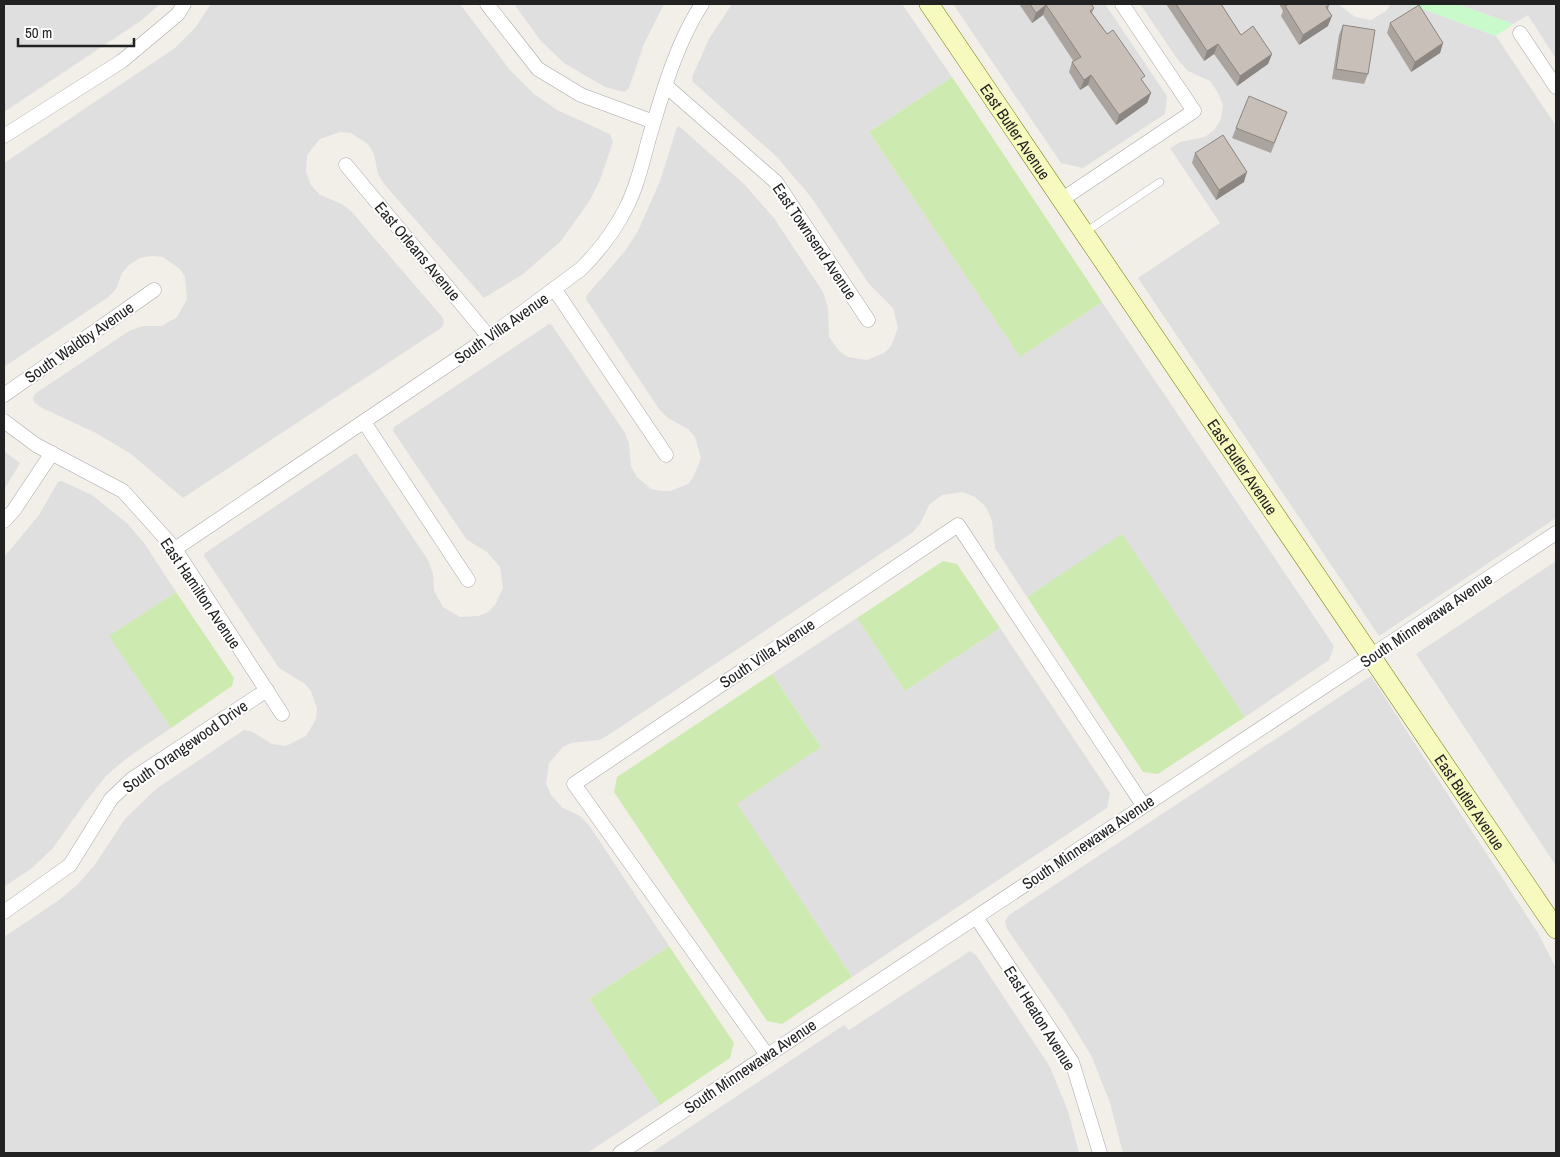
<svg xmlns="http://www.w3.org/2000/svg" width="1560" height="1157" font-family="'Archivo Narrow',sans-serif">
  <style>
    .residential { fill: #e0dfdf }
    .grass { fill: #cdebb0 }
    .park { fill: #c8facc }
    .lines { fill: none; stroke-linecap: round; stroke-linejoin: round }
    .lane-casing { stroke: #a9a9a9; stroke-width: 8 }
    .street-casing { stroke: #a9a9a9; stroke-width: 15 }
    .secondary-casing { stroke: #707d05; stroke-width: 20 }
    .lane { stroke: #fff; stroke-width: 7 }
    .street { stroke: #fff; stroke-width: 14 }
    .secondary { stroke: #f7fabf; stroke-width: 19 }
    .wall { fill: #aba49e }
    .shaded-wall { fill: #8b8681 }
    .building { fill: #c7bfb8; stroke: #8b8681 }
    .labels { text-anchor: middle; stroke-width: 4; stroke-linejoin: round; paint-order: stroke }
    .street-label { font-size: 16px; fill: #222; stroke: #fff }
  </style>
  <rect width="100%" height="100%" fill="#f2efe9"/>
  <path class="residential" d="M4,4H160L142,20L4,112Z
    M211,4H460L510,70L534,94L557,110L610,134L613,142L600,180L590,200L561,241L523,274L484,298L384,184L378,174L374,154L368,144L351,133L340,132L320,139L307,155L306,172L311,185L320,195L342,204L351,211L443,318L444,323L441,328L183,498L131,454L96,433L42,408L34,402L33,397L36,393L129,331L142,326H162L177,317L187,299L185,277L180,269L163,257L152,256L140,258L129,265L122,273L116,289L107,298L4,367V163L175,48L195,28Z
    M514,4H664L644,44L629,88L624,92L605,87L564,63L540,40Z
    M732,4H902L952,77L869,132L1020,356L1102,302L1334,646L1329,660L1245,717L1122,535L1027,597L995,548L992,521L986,507L975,497L962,492L942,495L929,505L920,524L912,533L607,736L599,740L571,743L563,747L549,763L546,783L551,795L563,808L580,816L589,825L669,946L589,999L660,1105L587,1153H4V937L59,900L77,885L94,866L125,819L156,789L244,730L253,732L272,744L286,746L306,736L316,719L317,709L311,691L305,684L279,668L204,556L205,553L354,454H357L428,560L433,574L434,591L443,607L460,617L479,616L488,612L495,605L503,588L500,567L487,552L467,540L393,431L394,427L549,324L552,325L625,433L629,444L631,466L637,477L651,489L660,491H670L688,484L694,476L701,458L695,437L688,429L668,418L659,409L586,299L587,295L625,251L638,231L660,181L677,127L679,126L743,183L774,218L823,292L828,308L829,337L840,352L848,357L867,360L884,353L891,346L898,328L893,308L869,284L811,197L777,157L693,82L692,77L709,39Z
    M953,4H1105L1167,96L1165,114L1083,168L1061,163Z
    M1140,4H1338L1355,17L1371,20L1386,11L1391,4H1409L1496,36L1556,126V518L1379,636L1138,278L1220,223L1170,148L1180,142L1205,137L1215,129L1221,119L1223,105L1218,93L1210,81L1188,71L1178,60Z
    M1457,4H1556V59L1528,15L1513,24Z
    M4,451L20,463L4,490Z
    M62,481L92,495L127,523L144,543L176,592L110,636L171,728L127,758L106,776L87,800L53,848L32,868L4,887V557L39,515L58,482Z
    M1556,561V866L1416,654Z
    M857,618L905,691L1000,628L1110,793L1107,808L852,977L736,803L821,747L772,674Z
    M1371,676L1538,933L1556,968V1153H1123L1110,1103L1092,1057L1066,1014L1007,929L1005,921L1009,915Z
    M970,951L976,955L1050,1067L1068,1111L1079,1153H651L844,1025L849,1030Z"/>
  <path class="grass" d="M952,77L1102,302L1020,357L869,132Z
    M1122,534L1245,717L1158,774L1143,772L1027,597Z
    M943,561L957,564L1000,628L905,691L857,618Z
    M176,592L234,678L232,686L171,728L109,636Z
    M772,674L821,747L737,804L852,977L782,1024L767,1021L614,792L617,777Z
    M669,946L734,1043L730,1058L660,1105L589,999Z"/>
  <path class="park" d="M1409,4H1457L1513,24L1496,36Z"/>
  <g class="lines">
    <defs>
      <path id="lane" d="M1084,233L1160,182"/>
      <path id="street" d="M487,4L538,69L581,95L654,122
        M1520,33L1556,87
        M666,86L776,182L868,320
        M4,136L122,61L178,14L184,4
        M346,165L489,337
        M1061,200L1194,111L1122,4
        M555,290L666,455
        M4,395L154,290
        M4,421L36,445L123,491L175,549L282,714
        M364,422L468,580
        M4,521L14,510L52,453
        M175,549L489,337L581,269C599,251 615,230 626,208C638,185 643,159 650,135C663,91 677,42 702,4
        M4,912L70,865L111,799L132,779L267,690
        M976,917L1072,1062L1100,1153
        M767,1055L574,784L958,525L1143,805
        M620,1153L1556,533"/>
      <g id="secondary">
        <path id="s1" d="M929,4L1556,929"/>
      </g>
    </defs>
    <use href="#lane" class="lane-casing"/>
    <use href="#street" class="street-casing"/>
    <use href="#secondary" class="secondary-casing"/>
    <use href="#lane" class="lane"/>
    <use href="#street" class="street"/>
    <use href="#secondary" class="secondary"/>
  </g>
  <path class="wall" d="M1019,4H1091L1094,8L1092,13L1151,93L1147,103L1116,125L1088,85L1080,90L1069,72L1072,62H1074L1043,15L1032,23Z
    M1166,4H1215L1241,35L1272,54L1268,64L1237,86L1214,54L1204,61Z
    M1279,4H1329L1328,10V26L1299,45L1281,16L1283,11Z
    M1390,23L1443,43L1440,53L1411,72L1387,33Z
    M1343,25L1368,74L1364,84L1332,79L1339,35Z
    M1283,122L1271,153L1232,138L1236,128Z
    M1195,153L1244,182L1216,200L1192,163Z"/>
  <path class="shaded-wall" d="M1046,5L1043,15L1032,23L1036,13Z
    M1332,16L1328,26L1299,45L1303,35Z
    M1443,43L1440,53L1411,72L1415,62Z
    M1218,44L1214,54L1204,61L1207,51Z
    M1272,54L1268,64L1237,86L1240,76Z
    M1091,75L1088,85L1080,90L1084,80Z
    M1151,93L1147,103L1116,125L1119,115Z
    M1247,172L1244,182L1216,200L1219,190Z"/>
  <path class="building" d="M1030,4H1091L1094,8L1090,11L1107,34L1113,30L1145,76L1141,79L1151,93L1119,115L1091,75L1084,80L1072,62L1081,57L1046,5L1036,13Z
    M1176,4H1215L1216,5L1217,4H1221L1241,35L1253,26L1272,54L1240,76L1218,44L1207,51Z
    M1289,4H1329V5L1326,7L1332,16L1303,35L1285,6Z
    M1419,5L1443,43L1415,62L1390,23Z
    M1343,25L1375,30L1368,74L1336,69Z
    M1249,96L1287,112L1274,143L1236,128Z
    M1223,135L1247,172L1219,190L1195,153Z"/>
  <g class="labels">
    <g class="street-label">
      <text dy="6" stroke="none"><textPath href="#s1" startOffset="154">East Butler Avenue</textPath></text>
      <text transform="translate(815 241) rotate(56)" y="6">East Townsend Avenue</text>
      <text transform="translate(418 251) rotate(50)" y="6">East Orleans Avenue</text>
      <text transform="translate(501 328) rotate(-35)" y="6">South Villa Avenue</text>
      <text transform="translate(79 342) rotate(-35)" y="6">South Waldby Avenue</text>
      <text dy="6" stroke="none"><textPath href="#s1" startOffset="559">East Butler Avenue</textPath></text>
      <text transform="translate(201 593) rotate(56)" y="6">East Hamilton Avenue</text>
      <text transform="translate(1426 620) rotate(-34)" y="6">South Minnewawa Avenue</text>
      <text transform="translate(767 653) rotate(-34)" y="6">South Villa Avenue</text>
      <text transform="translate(185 746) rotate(-35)" y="6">South Orangewood Drive</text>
      <text dy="6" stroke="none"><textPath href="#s1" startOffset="964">East Butler Avenue</textPath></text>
      <text transform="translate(1088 842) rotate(-34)" y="6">South Minnewawa Avenue</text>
      <text transform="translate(1040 1018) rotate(58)" y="6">East Heaton Avenue</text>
      <text transform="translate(750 1066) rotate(-34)" y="6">South Minnewawa Avenue</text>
    </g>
  </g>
  <rect width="1560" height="1157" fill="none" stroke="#222222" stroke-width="10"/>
  <path d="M18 38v8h116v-8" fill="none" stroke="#222222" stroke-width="2.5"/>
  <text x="25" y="38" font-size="15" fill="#222222" stroke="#ffffff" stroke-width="4" paint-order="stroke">50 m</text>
</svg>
